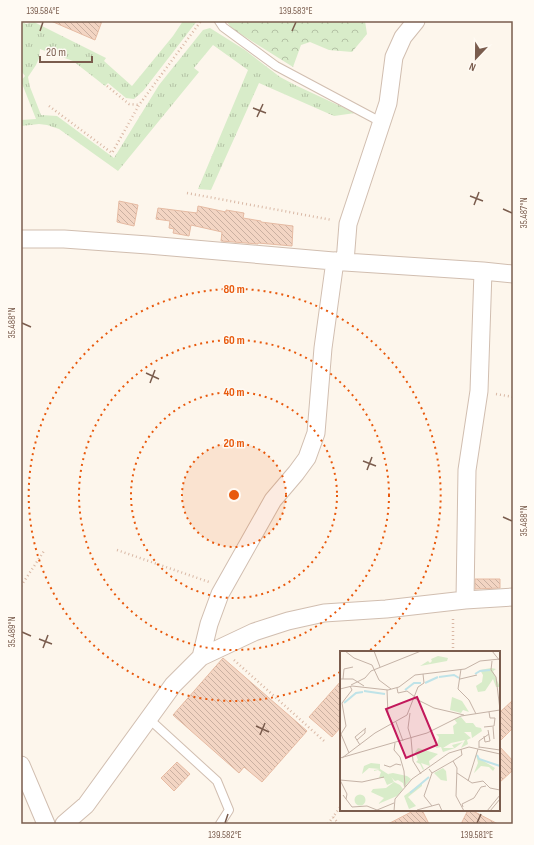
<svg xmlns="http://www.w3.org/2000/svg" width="534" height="845" font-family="'Sofia Sans Condensed',sans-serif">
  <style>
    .grass { fill: url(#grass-tufts) }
    .forest { fill: url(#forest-crowns) }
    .building { fill: url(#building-back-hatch); stroke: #e6bba3 }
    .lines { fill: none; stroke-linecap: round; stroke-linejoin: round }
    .service-casing { stroke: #d1beb0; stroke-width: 10 }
    .minor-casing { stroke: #d1beb0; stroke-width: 19 }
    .path { stroke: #d9b8a5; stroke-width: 2.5; stroke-dasharray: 1 3; stroke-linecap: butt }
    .service { stroke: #fff; stroke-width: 8 }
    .minor { stroke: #fff; stroke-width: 17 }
    .ticks { fill: none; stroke: #7a5c4d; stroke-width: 1.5 }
    .ring { fill: none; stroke: #e8590c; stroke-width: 2; stroke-dasharray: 2 4 }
    .inset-river { fill: none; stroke: #bfe3e8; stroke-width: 2 }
    .inset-road { fill: none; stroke: #c5b3a7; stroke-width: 1 }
    .view { fill: #c2185b; fill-opacity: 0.15; stroke: #c2185b; stroke-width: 2 }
    .inset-edge { fill: none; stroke: #7a5c4d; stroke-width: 2 }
    .centre { fill: #e8590c; stroke: #fffaf3; stroke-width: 2 }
    .ring-label { font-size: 12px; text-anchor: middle; font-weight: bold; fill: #e8590c; stroke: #fffaf3; stroke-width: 3; stroke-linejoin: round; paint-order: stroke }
    .neatline { fill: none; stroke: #7a5c4d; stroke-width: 1.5 }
    .ticks-label { font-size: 10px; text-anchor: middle; fill: #7a5c4d }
  </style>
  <defs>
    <pattern id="grass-tufts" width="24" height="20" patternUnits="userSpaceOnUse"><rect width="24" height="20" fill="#d8ecc9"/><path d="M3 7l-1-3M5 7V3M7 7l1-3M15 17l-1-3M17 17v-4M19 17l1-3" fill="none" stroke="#b4c2a5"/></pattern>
    <pattern id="forest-crowns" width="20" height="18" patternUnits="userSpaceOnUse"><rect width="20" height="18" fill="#d8ecc9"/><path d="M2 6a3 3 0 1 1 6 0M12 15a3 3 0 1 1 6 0" fill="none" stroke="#b4c2a5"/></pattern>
    <pattern id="building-back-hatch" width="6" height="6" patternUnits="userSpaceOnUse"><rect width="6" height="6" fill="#f3d5c3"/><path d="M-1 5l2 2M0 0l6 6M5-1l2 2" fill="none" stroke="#cab0a1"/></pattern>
  </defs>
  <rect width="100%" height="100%" fill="#fdf6ec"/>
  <path class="grass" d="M21,21L26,24L34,22L106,58L104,61L132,86L173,36L183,21H197L143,91L134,99L126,98L108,83L105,86L73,61L40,49L39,58L36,65L28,77L30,87L41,115L57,116L114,158L159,85L203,30L210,28L245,50L280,77L295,85L355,113L334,116L259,83L211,190L198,189L248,70L213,45L194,68L199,72L118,171L59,129L47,125L39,124L21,126V120L36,119L21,81L25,76L22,72L21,73Z"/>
  <path class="forest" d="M227,21H365L367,34L352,52L329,50L310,42L301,45L293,67L231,28Z"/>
  <path class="building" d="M51,21H102L95,40Z
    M119,201L138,205L134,226L117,222Z
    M198,206L226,212V210L244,213L243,218L261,221V222L293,226L292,246L258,243V244L221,241L222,232L191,225L189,236L173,233L174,229L169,228L170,221L156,219L158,208L197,213Z
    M475,579H500V588L475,589Z
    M223,658L307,731L262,782L244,767L239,773L173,715Z
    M341,681V727L332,737L309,717Z
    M513,700V728L499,742V713Z
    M499,746L513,761V770L499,783Z
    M177,762L190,774L174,791L161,778Z
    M415,810H422L429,824H388Z
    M468,810H471L498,824H461Z"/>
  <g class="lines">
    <defs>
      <path id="service" d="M219,21L223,27L276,66L381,122
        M148,718L217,781L229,810L220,824"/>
      <path id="minor" d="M21,239H64L148,245L345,262L483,271L513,274
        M345,262L348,224L388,103L394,57L403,37L416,21
        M465,600L467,470L479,391L483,271
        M201,657L209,624L220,594L273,500L296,473L307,458L316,433L323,348L335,261
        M21,765L46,824
        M64,824L86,805L173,685L201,657L254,632L288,621L324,613L386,609L465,600L513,597"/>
    </defs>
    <use href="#service" class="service-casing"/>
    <use href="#minor" class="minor-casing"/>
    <path class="path" d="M107,86L129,104L139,105
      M49,106L112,153L139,105L201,21
      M187,193L332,220
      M496,394L513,397
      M117,550L209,582
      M21,586L44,551
      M453,619V652
      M234,660L324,741
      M328,824L333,817
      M339,824L333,817L341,806"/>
    <use href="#service" class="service"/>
    <use href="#minor" class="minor"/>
  </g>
  <path class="ticks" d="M40,31L43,22M292,31L296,22M253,108L266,113M257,117L263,104M470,196L483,201M474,205L479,192M503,209L512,213M22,323L31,327M146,373L159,379M150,383L155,370M363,461L376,466M367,470L372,457M503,517L512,521M22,632L31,636M39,639L52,644M43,648L48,635M256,726L269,732M260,735L265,723M225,823L228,814M477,823L481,814"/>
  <circle cx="234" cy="495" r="52" fill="#e8590c" fill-opacity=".12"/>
  <g class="ring">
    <circle cx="234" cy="495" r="52"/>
    <circle cx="234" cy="495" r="103"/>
    <circle cx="234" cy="495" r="155"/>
    <path d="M340 672A206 206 0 1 1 368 652"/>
  </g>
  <g transform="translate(340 651)">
    <rect width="160" height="160" fill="#fdf6ec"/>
    <path d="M112,46L122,50L129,61L123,59L121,62L110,59ZM40,118L51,125L54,131L47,134L44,127H39L41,121L38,119L34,120V125V119Z" fill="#d8ecc9"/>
    <path d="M98,5L108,7L107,10L80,15L88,10L90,12L92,10L91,8ZM151,17L156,18L153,20L160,36H156L153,28L145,40L138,41L136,35L142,31L143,24L140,19ZM121,66L126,72H133L136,76L141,77L142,80L132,87L131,81H124L131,87L127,89L128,93L121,97L125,89L111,92L103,97H114L112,94L123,91L115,97L103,101L101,96L96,97L99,86L96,83H114L113,75L117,72L114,68ZM78,97L98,103L89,110L90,115L81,112L84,118L83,119L80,113L76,111L78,109L75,101ZM136,103L140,108L155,117L153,120L149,116L141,115L134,122L138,112ZM31,112L40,113V118L29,117L22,123L24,115ZM103,117L106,120L107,130L101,129L94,122ZM53,122L67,125L71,128L64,136L63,132L58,129L55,130L48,123ZM88,127L82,132V135L68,146L76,155L69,158L64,145ZM54,131L60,134L63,138L57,145L38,153L44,147L31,141L33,138L46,137ZM14.5 149a5.5 5.5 0 1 1 11 0a5.5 5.5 0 1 1-11 0Z" fill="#d8ecc9"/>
    <path class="inset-river" d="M135,23L140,20L150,19M99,26L114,24L119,27M85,32L98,26M65,39L74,32H81M24,40L45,43M4,52L16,42L23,41M137,104L139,108L160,115M70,142L89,126"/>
    <path class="inset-road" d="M5,0L14,7L32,14L39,29L51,38M34,0L40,16M152,0L160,10M152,10L151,19L156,26L160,59M121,18L118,38L129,49L136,63M0,28H13L24,35M3,28L4,18L13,16M120,28L137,24M11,34L25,27L31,20L81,0M57,37L58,42L67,40L75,46M0,38L12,35L48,39L59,36L75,24L125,18L140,10L160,8M47,39L48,64L52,72M74,47L94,57L124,64M70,62L68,77L71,87M56,71L63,90M144,76L154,75L155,67H150L149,61M153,76L154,88M144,85L145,91L150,90L148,79M71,87L73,110L81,123M17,89L25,82V78M55,92L54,99L60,106L64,120L65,136M20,94L15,86L26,77M139,96L160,99M139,97V90L149,83M121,98L122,104L113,110L117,117L116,145L124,160M9,102L1,83L6,75L2,52L12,39L10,35M0,107L87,82L121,65L160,59M2,107L35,82L67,64L78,36L84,32L83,23M44,114L50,116L56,113L61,114M89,118L92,122L84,145L92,155M92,122L113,110M117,122L132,132L143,130L150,137L160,139M0,129L22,131L44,126M0,129L7,143L6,148M128,130L138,98M3,144L12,156L27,155L37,159L54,152M123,156L122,153L134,147L141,136L146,135M77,159L99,153L102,160M54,160L55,148L72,128L109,102L129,96L160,103M147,160L160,144M150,160L160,148"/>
    <path class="view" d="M77,46L97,94L66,107L46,58Z"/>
    <rect width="160" height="160" class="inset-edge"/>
  </g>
  <circle cx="234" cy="495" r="6" class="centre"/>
  <g class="ring-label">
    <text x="234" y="293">80 m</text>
    <text x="234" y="344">60 m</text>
    <text x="234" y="396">40 m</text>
    <text x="234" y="447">20 m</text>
  </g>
  <rect width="534" height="845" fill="none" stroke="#fffaf3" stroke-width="44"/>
  <g transform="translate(476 58) rotate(202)" stroke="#fffaf3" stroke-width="3" paint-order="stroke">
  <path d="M0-3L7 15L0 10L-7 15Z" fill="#7a5c4d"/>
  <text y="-6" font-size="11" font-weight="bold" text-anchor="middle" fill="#7a5c4d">N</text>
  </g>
  <path d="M40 56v6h52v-6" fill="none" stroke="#7a5c4d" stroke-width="2"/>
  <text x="46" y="56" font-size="12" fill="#7a5c4d" stroke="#fffaf3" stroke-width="3" paint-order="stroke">20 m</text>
  <rect x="22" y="22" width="490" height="801" class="neatline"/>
  <g class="ticks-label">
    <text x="43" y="14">139.584°E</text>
    <text x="296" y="14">139.583°E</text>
    <text transform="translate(523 213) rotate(-90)" y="4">35.487°N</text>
    <text transform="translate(11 323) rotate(-90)" y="4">35.488°N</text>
    <text transform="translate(523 521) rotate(-90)" y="4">35.488°N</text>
    <text transform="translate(11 632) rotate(-90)" y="4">35.489°N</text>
    <text x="225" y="838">139.582°E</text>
    <text x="477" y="838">139.581°E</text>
  </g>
</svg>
